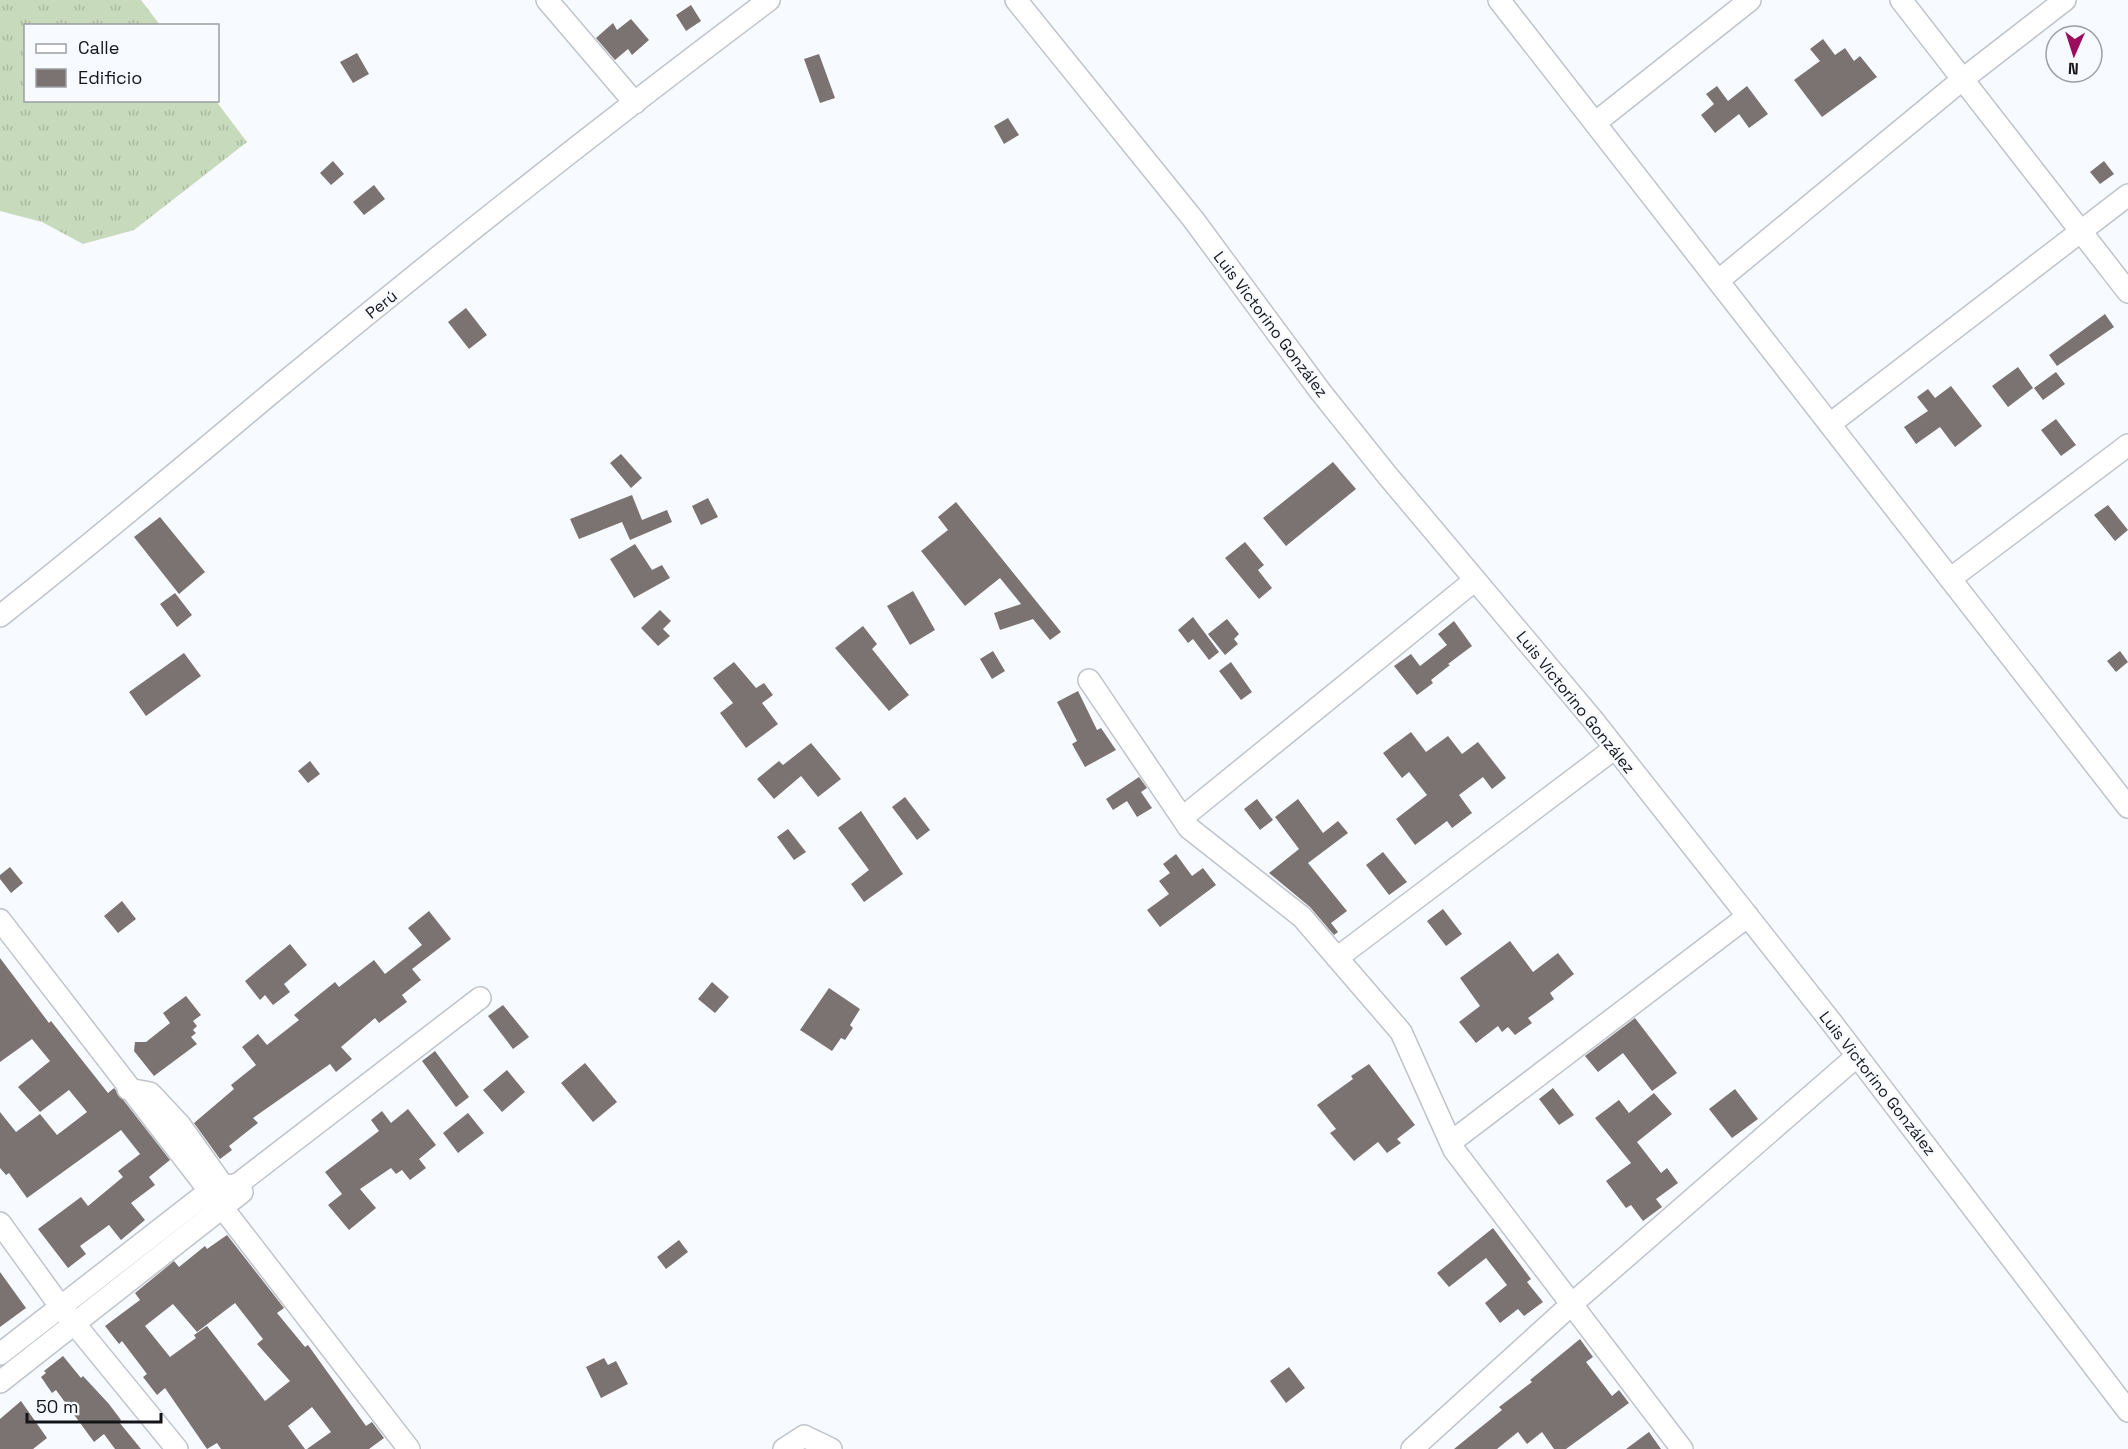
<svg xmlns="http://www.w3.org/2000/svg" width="2128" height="1449" font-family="'Space Grotesk',sans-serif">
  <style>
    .grass { fill: url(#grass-tufts) }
    .building { fill: #7b7371; fill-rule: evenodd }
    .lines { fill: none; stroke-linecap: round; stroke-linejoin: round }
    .street-casing { stroke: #bfc4cb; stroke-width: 24 }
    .street { stroke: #fff; stroke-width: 21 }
    .labels { text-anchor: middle; stroke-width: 5; stroke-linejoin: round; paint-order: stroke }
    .street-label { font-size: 16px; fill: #141518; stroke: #f7faff }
  </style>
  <defs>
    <pattern id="grass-tufts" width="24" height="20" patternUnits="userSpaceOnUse" patternTransform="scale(1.5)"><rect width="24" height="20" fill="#c7dabb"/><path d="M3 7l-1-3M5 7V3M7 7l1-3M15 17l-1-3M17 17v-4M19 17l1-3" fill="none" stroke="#aabaa0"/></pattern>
  </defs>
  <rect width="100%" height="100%" fill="#f7faff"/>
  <path class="grass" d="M0,0H141L160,25L26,26V100L216,101L247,142L134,230L83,244L42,222L0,211Z"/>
  <path class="building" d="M691,5L701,21L686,31L676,15Z
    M631,19L649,40L632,55L628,49L615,60L596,38L613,23L617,30Z
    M1823,39L1835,55L1845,48L1854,61L1860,56L1877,77L1822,117L1794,80L1820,61L1810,49Z
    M357,53L369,74L353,83L340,62Z
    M819,54L835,98L820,103L804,59Z
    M1717,86L1728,101L1747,86L1768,114L1749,128L1739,114L1715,133L1701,115L1714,104L1706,94Z
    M1008,118L1019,135L1004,144L994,126Z
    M333,161L344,174L331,185L320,173Z
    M2104,161L2114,174L2100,184L2090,172Z
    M374,185L385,199L364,215L353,202Z
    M466,308L487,335L469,349L448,322Z
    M2105,314L2114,327L2057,366L2049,355Z
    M2018,367L2033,388L2008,407L1992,386Z
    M2056,372L2065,384L2043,400L2034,388Z
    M1951,386L1982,426L1955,447L1940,427L1916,444L1904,427L1928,411L1917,397L1928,389L1935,398Z
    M2056,419L2076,445L2061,456L2041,430Z
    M621,454L642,478L631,488L610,463Z
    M1333,462L1356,489L1286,546L1263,518Z
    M632,495L642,520L667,510L672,522L630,540L622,522L579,539L570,519Z
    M708,498L718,517L701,525L692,506Z
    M956,502L1061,632L1050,640L1033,619L1000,630L994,613L1021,604L1000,578L965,606L921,551L948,530L938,517Z
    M2108,505L2128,530L2115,541L2094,515Z
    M160,517L205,572L179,594L134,537Z
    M1245,542L1264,565L1258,570L1272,588L1259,599L1225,558Z
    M635,544L652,570L662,565L670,578L634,598L610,559Z
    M913,591L935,630L910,645L887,606Z
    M175,593L192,615L177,627L160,604Z
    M660,610L671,621L663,629L670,636L658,646L641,628Z
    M1193,617L1219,652L1209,660L1193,639L1188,643L1178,630Z
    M1227,619L1239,634L1234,639L1238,644L1225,655L1208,634Z
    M1454,621L1472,646L1448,664L1450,665L1431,680L1433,683L1417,695L1394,666L1411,654L1420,666L1447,645L1438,634Z
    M863,626L877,644L872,649L909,695L889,711L835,648Z
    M993,651L1005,671L992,679L980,659Z
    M2120,651L2128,662L2116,672L2107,661Z
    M184,653L201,676L146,716L129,692Z
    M734,662L756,688L764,683L773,695L762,703L778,724L746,748L720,713L733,703L713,678Z
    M1231,662L1252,692L1241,700L1219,671Z
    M1078,691L1097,730L1101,728L1116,750L1085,767L1072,744L1077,741L1057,702Z
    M1411,732L1426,752L1448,736L1462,754L1478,742L1506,778L1492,789L1483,777L1459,795L1472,813L1452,828L1447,821L1415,845L1396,819L1427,795L1409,772L1402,778L1383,753Z
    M811,743L841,779L818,797L801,776L774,799L757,779L779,761L783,765Z
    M310,761L320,774L308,783L298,771Z
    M1139,777L1147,788L1141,792L1152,808L1137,817L1127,801L1113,810L1106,799Z
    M905,797L930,830L917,840L892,807Z
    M1257,799L1273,820L1260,830L1244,809Z
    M1298,799L1323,833L1338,821L1348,833L1308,863L1347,911L1331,923L1338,932L1334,935L1310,907L1269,873L1299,849L1275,817Z
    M861,811L903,874L864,902L851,884L869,870L838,828Z
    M788,829L806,852L794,860L777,837Z
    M1383,852L1407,882L1389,895L1366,865Z
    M1176,854L1192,876L1203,868L1216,885L1160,927L1147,910L1169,894L1159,881L1170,873L1163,864Z
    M10,867L23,883L11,893L0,879V875Z
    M122,901L136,919L118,933L104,916Z
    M1443,909L1462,934L1446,946L1427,921Z
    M429,911L451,939L412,969L421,980L402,995L407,1002L379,1023L375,1018L341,1047L352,1059L336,1072L330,1064L253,1118L258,1123L229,1146L232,1150L220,1159L194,1123L234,1089L231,1085L256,1065L242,1047L258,1034L267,1045L299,1020L294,1015L335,982L339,987L374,960L385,974L422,945L408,928Z
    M1510,941L1533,972L1558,953L1574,974L1550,993L1554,999L1528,1018L1532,1023L1515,1035L1508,1027L1502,1032L1498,1026L1476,1043L1459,1022L1480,1006L1460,978Z
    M290,944L307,965L284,984L290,992L273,1005L265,995L260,1000L245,981Z
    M0,958L49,1023L51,1021L108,1093L114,1088L170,1160L149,1177L155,1185L131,1203L145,1220L121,1240L109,1225L80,1246L86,1254L68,1268L38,1229L81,1197L88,1206L123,1177L118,1171L140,1154L121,1130L27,1198L9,1173L6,1175L0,1168V1112L16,1132L40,1114L57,1135L87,1112L69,1090L40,1112L18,1087L50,1061L32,1039L0,1062Z
    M712,982L729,997L715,1013L698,999Z
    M829,988L860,1009L850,1025L853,1028L845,1040L841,1038L832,1051L800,1030Z
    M186,996L201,1015L193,1021L197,1026L193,1030L196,1033L191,1037L197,1044L154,1076L134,1051L135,1042H146L170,1023L163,1013Z
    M503,1005L529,1037L513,1049L488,1016Z
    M1635,1018L1677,1073L1652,1091L1623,1053L1598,1072L1585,1056Z
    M435,1051L469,1097L456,1107L422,1061Z
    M585,1063L617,1102L593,1122L561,1083Z
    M1369,1064L1415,1125L1397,1139L1401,1143L1387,1153L1378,1142L1354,1161L1330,1133L1336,1129L1317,1105L1353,1079L1351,1076Z
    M507,1070L525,1092L502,1112L483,1090Z
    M1553,1088L1574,1115L1559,1125L1539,1099Z
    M1735,1089L1758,1119L1732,1138L1709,1109Z
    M1654,1093L1672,1114L1637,1142L1661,1173L1667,1168L1678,1183L1656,1199L1662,1207L1643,1221L1631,1205L1626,1208L1606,1181L1631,1163L1595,1118L1619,1100L1629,1113Z
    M408,1109L436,1145L419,1159L426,1168L410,1180L402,1170L396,1174L391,1168L360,1189L376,1208L349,1230L328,1205L342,1194L325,1172L379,1131L371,1120L382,1111L391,1123Z
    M468,1113L484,1133L458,1153L443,1133Z
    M1493,1228L1531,1279L1527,1282L1543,1302L1524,1316L1518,1309L1500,1323L1485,1303L1507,1285L1486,1258L1449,1287L1437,1273Z
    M227,1235L284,1308L277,1313L305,1347L308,1345L366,1426L372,1422L384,1438L369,1449H307L331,1432L312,1407L288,1426L305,1449H221L217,1443L207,1449L165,1388L157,1395L143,1377L147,1374L122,1341L119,1344L105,1326L140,1300L135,1293L174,1261L179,1267L205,1246L207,1249ZM235,1303L263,1339L257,1344L290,1381L265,1401L207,1326L194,1335L196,1338L170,1357L145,1326L173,1304L197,1332Z
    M679,1240L688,1252L666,1269L657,1257Z
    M0,1272L26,1308L0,1327Z
    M1580,1339L1593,1357L1586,1362L1612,1396L1619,1390L1629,1403L1566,1449H1554L1542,1432L1527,1444L1518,1432L1497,1449H1454L1502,1410L1499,1407L1532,1382L1530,1380Z
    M63,1356L81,1378L83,1376L109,1404L121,1420L119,1422L141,1449H115L104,1434L94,1442L56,1390L52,1393L41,1377L46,1373L44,1371Z
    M604,1358L608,1365L616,1361L628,1384L601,1398L586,1367Z
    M1289,1367L1305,1388L1286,1403L1270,1381Z
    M21,1401L47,1438L33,1449H0V1419Z
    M1649,1432L1661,1449H1626Z"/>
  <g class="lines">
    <defs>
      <path id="street" d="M547,0L635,103
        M1016,0L1193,219L1320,391L1387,475L1593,720L1832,1023L2128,1411
        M1499,0L2128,807
        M1901,0L2128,292
        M1595,123L1750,0
        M1718,281L1963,79L2065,0
        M1830,424L2128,195
        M1950,579L2128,445
        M0,616C93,543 184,466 275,390C437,256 601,126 769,0
        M1089,680L1189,828L1302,917L1401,1032L1454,1150L1682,1449
        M1182,818L1475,580
        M0,920L409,1449
        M1337,958L1615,748
        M1451,1142L1748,916
        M238,1184L480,998
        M0,1223L60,1306L177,1449
        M0,1354L208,1192L221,1188
        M0,1382L242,1192L238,1184L224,1187L180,1125L150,1093L128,1089
        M784,1449L804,1436L831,1449
        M1412,1449L1573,1303L1857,1056"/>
    </defs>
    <use href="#street" class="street-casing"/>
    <use href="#street" class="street"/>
  </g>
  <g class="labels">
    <g class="street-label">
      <text transform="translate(381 304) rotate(-39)" y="6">Perú</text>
      <text transform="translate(1271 324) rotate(53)" y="6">Luis Victorino González</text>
      <text transform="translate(1576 702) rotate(51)" y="6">Luis Victorino González</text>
      <text transform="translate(1878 1083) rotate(52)" y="6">Luis Victorino González</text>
    </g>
  </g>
  <rect x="24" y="24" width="195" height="78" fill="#f7faff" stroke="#9c9ea3" stroke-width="1.5"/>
  <rect x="36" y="44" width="30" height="9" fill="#ffffff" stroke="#9c9ea3" stroke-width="1.5"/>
  <text x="78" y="54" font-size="18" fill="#141518">Calle</text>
  <rect x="36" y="69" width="30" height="18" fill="#7b7371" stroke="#9c9ea3" stroke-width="1.5"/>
  <text x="78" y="84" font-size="18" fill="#141518">Edificio</text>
  <g transform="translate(2074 54) rotate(183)"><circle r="28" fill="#f7faff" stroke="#9c9ea3" stroke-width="1.5"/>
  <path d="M0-4.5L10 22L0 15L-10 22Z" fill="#9a0d5f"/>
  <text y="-9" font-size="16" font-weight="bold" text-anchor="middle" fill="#141518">N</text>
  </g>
  <path d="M27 1413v9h134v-9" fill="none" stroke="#141518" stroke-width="3"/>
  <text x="36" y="1413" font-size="18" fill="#141518" stroke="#f7faff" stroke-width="4.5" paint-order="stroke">50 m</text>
</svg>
